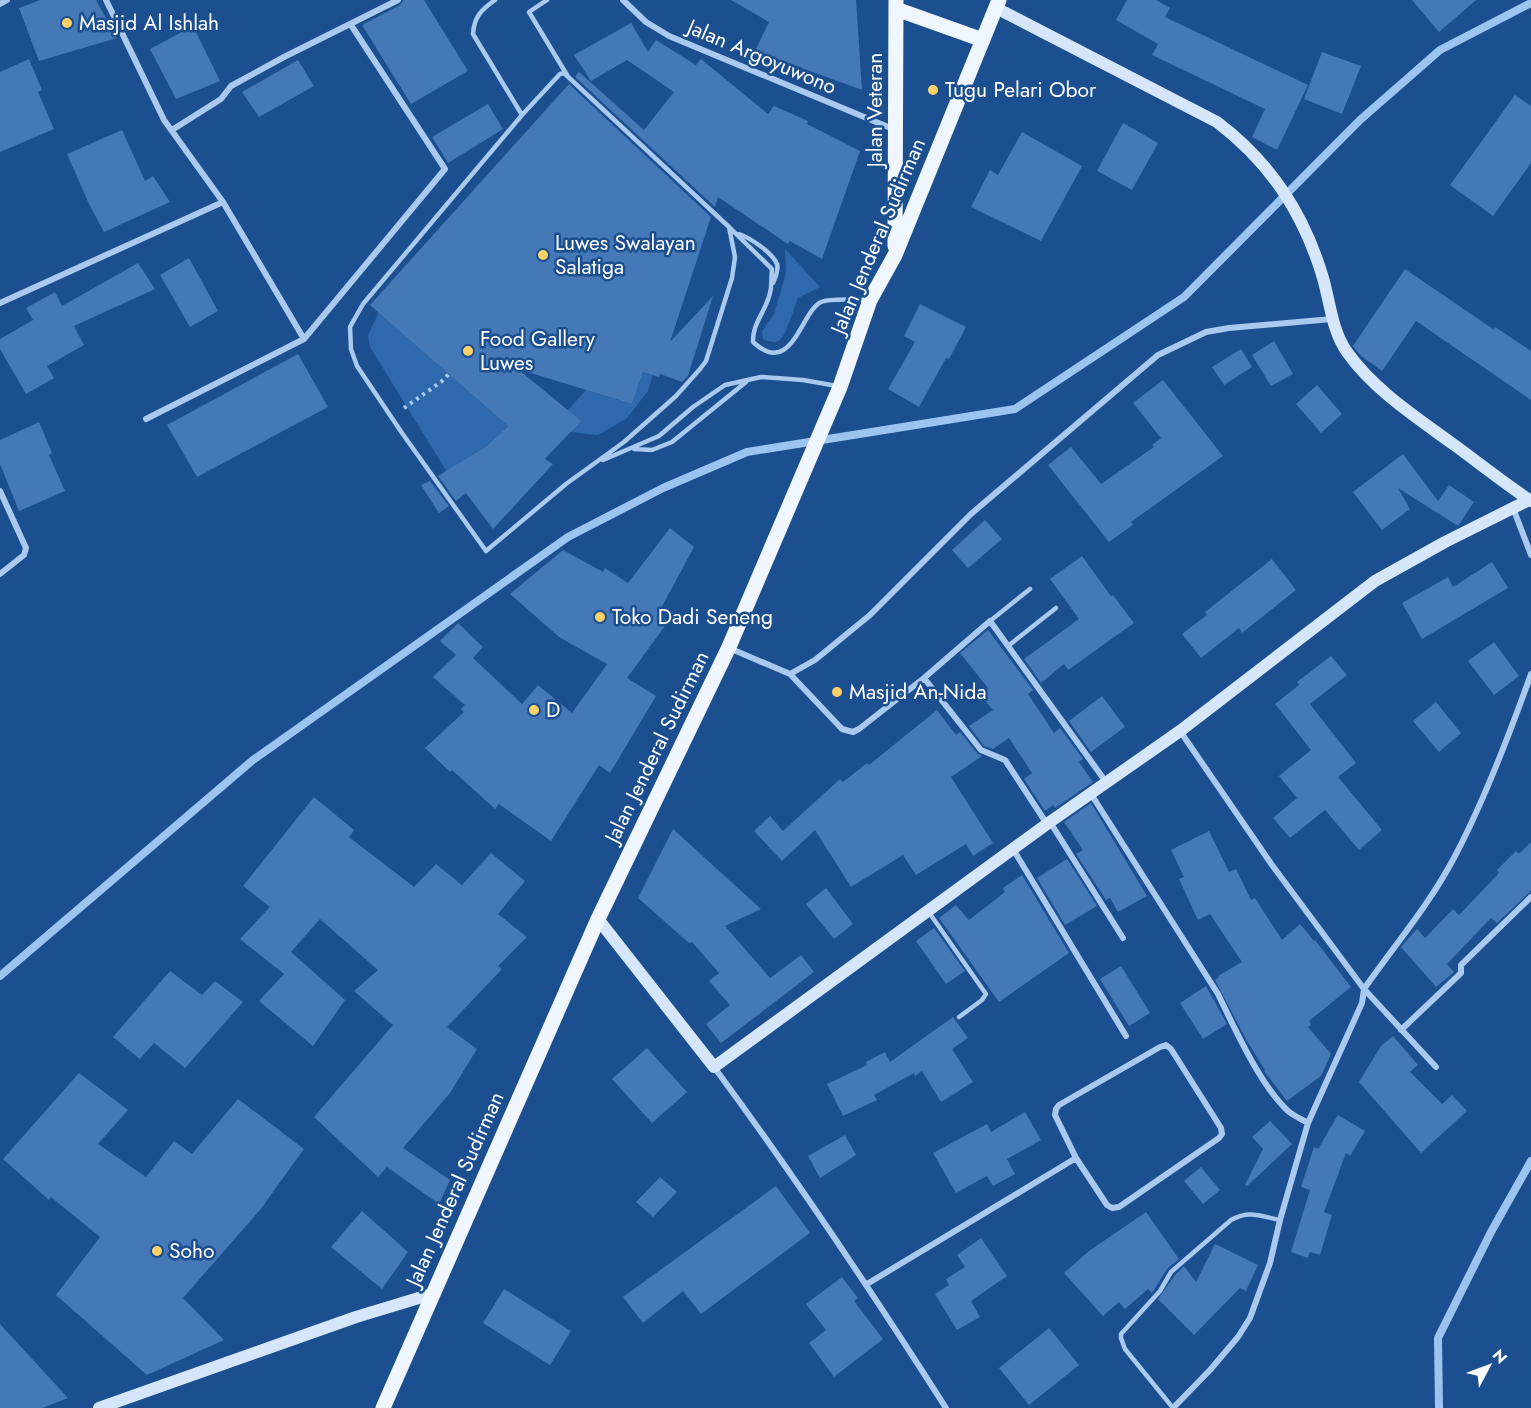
<svg xmlns="http://www.w3.org/2000/svg" width="1531" height="1408" font-family="Jost,sans-serif">
  <style>
    .green { fill: #2e69ad }
    .lines { fill: none; stroke-linecap: round; stroke-linejoin: round }
    .stream { stroke: #9cc4f0; stroke-width: 8 }
    .building { fill: #4478b7 }
    .path { stroke: #a9c9ee; stroke-width: 4; stroke-dasharray: 3 4.5; stroke-linecap: butt }
    .lane { stroke: #a9c9ee; stroke-width: 4.5 }
    .street { stroke: #a9c9ee; stroke-width: 6 }
    .secondary { stroke: #d6e6fa; stroke-width: 12 }
    .primary { stroke: #f0f6ff; stroke-width: 15 }
    .poi-dot { fill: #ffd166; stroke: #1b4f8f; stroke-width: 2 }
    .labels { text-anchor: middle; stroke-width: 5; stroke-linejoin: round; paint-order: stroke }
    .poi-label { font-size: 21px; fill: #fff; stroke: #1b4f8f; text-anchor: start }
    .street-label { font-size: 21px; fill: #fff; stroke: #1b4f8f }
  </style>
  <rect width="100%" height="100%" fill="#1b4f8f"/>
  <path class="green" d="M785,249L820,287L798,298C795,306 786,334 781,339C776,344 769,342 763,339L762,331L774,314L786,273Z
    M379,312L508,426L487,446L447,472L370,347L368,335Z
    M643,372L653,375L648,391L627,418L598,435L570,432L568,410L586,390L632,404Z"/>
  <g class="lines">
    <path class="stream" d="M0,976L253,760L568,537L663,488L747,452L1015,409L1184,297L1360,120L1440,50L1531,3
      M1439,1408L1438,1338L1491,1232L1531,1161"/>
  </g>
  <path class="building" d="M40,0H96L117,38L39,61L19,8Z
    M404,0H424L468,71L411,104L362,25L400,5Z
    M731,0H856L862,90L755,51L769,22Z
    M1127,0H1156L1170,8L1165,17L1308,85L1277,150L1252,137L1265,109L1152,55L1158,44L1116,20Z
    M1412,0H1476L1439,32Z
    M631,23L648,52L656,40L696,65L701,59L768,114L774,106L808,121L807,124L860,151L822,259L790,241L788,244L718,197L715,207L575,77L579,72L644,130L674,92L627,60L591,81L574,55Z
    M193,26L220,81L176,99L150,49Z
    M1322,52L1361,66L1342,114L1304,99Z
    M29,59L42,90L38,92L54,129L0,152V72Z
    M298,60L314,86L259,117L242,92Z
    M569,84L711,217L670,342L713,296L688,376L682,382L660,374L659,377L643,372L632,404L518,369L581,421L545,459L553,464L493,529L466,493L456,501L438,476L487,446L508,426L370,305Z
    M1515,95L1531,106V163L1493,216L1450,185Z
    M488,104L503,129L448,163L432,137Z
    M1123,123L1158,143L1132,190L1097,171Z
    M122,130L145,181L153,176L170,202L104,232L89,204L67,154Z
    M1022,132L1082,166L1041,241L971,207L990,170L998,175Z
    M189,258L218,311L190,327L160,275Z
    M138,263L155,289L74,326L84,345L47,366L54,378L26,394L0,349V339L33,320L26,308L55,292L62,306Z
    M1405,269L1493,329L1495,327L1531,351V400L1416,321L1382,371L1361,356L1353,346Z
    M920,304L966,327L949,359L946,358L919,407L888,389L915,342L904,336Z
    M1274,341L1293,374L1271,386L1252,355Z
    M1241,349L1252,367L1224,385L1212,367Z
    M298,354L328,407L197,477L167,425Z
    M1163,380L1223,456L1131,522L1133,525L1109,542L1048,465L1071,447L1101,484L1154,447L1152,445L1161,438L1133,403Z
    M1317,385L1342,414L1321,433L1296,404Z
    M39,422L52,453L49,455L65,491L19,511L0,464V440Z
    M1403,454L1438,501L1449,485L1474,502L1458,526L1398,488L1410,509L1382,530L1353,492Z
    M430,481L449,506L439,513L421,485Z
    M985,520L1002,539L968,568L952,550Z
    M670,528L694,547L659,612L668,622L627,678L656,696L610,773L599,765L551,841L499,804L495,809L452,770L450,772L425,748L464,712L461,709L465,705L433,677L456,655L440,641L458,623L483,647L473,658L522,704L538,685L572,713L607,664L559,637L510,594L563,550L603,572L605,568L628,583Z
    M1082,556L1111,596L1113,595L1134,623L1068,670L1064,664L1041,683L1024,659L1079,619L1050,579Z
    M1272,559L1296,590L1242,633L1239,628L1201,658L1182,634L1207,615L1205,612Z
    M1492,562L1508,588L1422,639L1402,603L1448,577L1453,587Z
    M988,630L1033,690L1028,694L1054,733L1060,728L1083,759L1079,762L1093,782L1055,808L1053,805L1045,811L1024,779L1032,773L1009,738L993,749L984,746L969,726L993,710L980,695L988,688L960,653Z
    M1494,642L1519,676L1494,695L1468,661Z
    M1331,656L1347,675L1310,704L1356,763L1338,777L1382,830L1359,850L1325,810L1290,838L1273,818L1297,798L1279,776L1311,750L1275,704L1299,685L1297,682Z
    M1102,696L1125,727L1091,752L1069,721Z
    M1436,702L1461,733L1439,752L1413,721Z
    M937,710L956,735L960,732L977,753L982,756L951,777L993,843L973,856L966,844L916,875L903,855L851,887L815,830L782,861L754,831L770,816L783,831L840,779L843,782L867,763L869,765Z
    M314,797L354,830L349,837L414,887L436,864L462,885L491,853L525,881L498,914L527,937L498,966L502,969L447,1027L477,1049L450,1093L403,1148L450,1180L439,1204L387,1167L378,1177L314,1117L393,1025L354,991L378,970L320,919L291,952L345,1000L313,1046L259,1001L284,974L240,939L270,907L243,886Z
    M1091,803L1147,896L1118,912L1110,898L1106,900L1076,854L1083,850L1064,822Z
    M673,829L761,909L725,926L770,978L801,955L814,972L721,1043L706,1024L730,1005L709,981L719,973L692,942L689,943L638,898Z
    M1209,831L1229,872L1236,869L1251,900L1255,898L1282,940L1300,924L1314,941L1315,940L1351,987L1309,1021L1311,1025L1308,1027L1331,1054L1321,1076L1287,1101L1264,1071L1265,1070L1247,1041L1215,980L1219,977L1218,976L1242,962L1210,914L1198,920L1179,879L1184,877L1171,850Z
    M1531,842V891L1497,923L1491,918L1447,964L1454,972L1436,987L1401,947L1417,929L1425,938L1453,909L1459,915L1499,873L1497,870L1516,851L1519,854Z
    M1067,859L1097,906L1065,925L1037,878Z
    M1022,875L1069,953L999,1002L939,918L956,905L969,920L1005,892L1003,888Z
    M826,888L853,924L834,939L806,904Z
    M934,928L965,971L946,984L916,941Z
    M1121,966L1150,1013L1129,1026L1100,979Z
    M170,971L202,995L215,981L243,1002L185,1068L154,1043L140,1059L113,1037Z
    M1206,986L1227,1024L1203,1039L1180,1003Z
    M953,1017L968,1038L952,1049L973,1082L941,1102L922,1071L915,1076L914,1073L874,1095L877,1100L843,1116L827,1084L867,1065L866,1062L885,1052L890,1062Z
    M1393,1036L1418,1065L1410,1072L1442,1104L1452,1095L1467,1111L1421,1153L1359,1082L1381,1046Z
    M647,1048L687,1092L652,1123L612,1079Z
    M79,1073L128,1110L98,1144L146,1177L174,1141L192,1154L238,1099L304,1149L260,1210L183,1298L224,1340L147,1375L56,1295L100,1237L51,1197L49,1200L3,1159Z
    M1025,1112L1041,1140L1007,1159L1015,1174L993,1186L987,1176L956,1193L933,1153L987,1124L991,1132Z
    M1338,1115L1365,1131L1350,1156L1346,1153L1324,1212L1332,1215L1320,1255L1310,1252L1308,1258L1291,1252L1310,1190L1301,1187L1314,1147L1318,1149Z
    M1270,1121L1292,1144L1247,1186L1245,1185L1263,1149L1252,1137Z
    M845,1135L856,1155L820,1178L808,1156Z
    M1201,1167L1220,1190L1203,1204L1184,1181Z
    M660,1177L677,1192L653,1217L636,1202Z
    M776,1186L810,1233L701,1314L683,1291L643,1323L623,1297Z
    M362,1211L408,1252L382,1289L331,1247Z
    M1146,1212L1179,1259L1167,1269L1152,1293L1148,1289L1125,1309L1119,1302L1103,1316L1064,1273L1089,1251Z
    M981,1238L1007,1276L971,1301L980,1317L957,1330L935,1294L949,1285L946,1279L965,1267L957,1255Z
    M1215,1244L1258,1265L1246,1291L1240,1288L1194,1335L1158,1299L1175,1275L1184,1266L1196,1282Z
    M842,1277L858,1298L854,1301L883,1339L834,1377L809,1343L826,1330L806,1304Z
    M504,1289L571,1331L550,1365L483,1323Z
    M0,1324L68,1398L42,1408H0Z
    M1049,1328L1079,1365L1029,1405L999,1368Z"/>
  <g class="lines">
    <path class="path" d="M404,408L441,382L449,374"/>
    <path class="lane" d="M495,0C481,10 474,17 473,34L522,115
      M547,0L529,12L567,75
      M564,73L729,227L735,257L732,278L706,361L700,369L676,396L624,442L566,484L486,551L402,433L357,366L351,349L350,327L363,304L522,115L560,74Z
      M729,227L772,269C771,277 772,286 770,293C766,311 752,324 753,342C792,378 800,313 821,302C831,298 856,300 868,300
      M739,234C750,238 772,252 777,264C779,270 775,278 773,283
      M634,449L652,450L672,442L746,382
      M603,460L659,436L693,407L725,385L761,377L803,380L837,386
      M990,621L1030,589
      M1008,646L1056,608
      M928,911L986,994L982,1000L959,1017
      M1173,1408L1125,1349L1121,1338V1334L1160,1291L1171,1272L1231,1220C1249,1210 1260,1216 1280,1220"/>
    <path class="street" d="M106,0L164,120L223,202L304,339L146,419
      M623,0L646,22L669,36L893,129
      M0,4L7,0
      M172,130L221,99L231,86L284,57L398,0
      M0,303L223,202
      M304,339L445,169L351,25
      M0,491L26,548L24,555L0,574
      M1513,508L1531,555
      M729,648L790,674L815,660L870,615L971,514L1158,355L1206,332L1229,328L1332,319
      M790,674L842,729L853,732L859,729L924,678L990,621L1106,782
      M924,678L981,750L1005,760L1047,824
      M1180,731L1272,865L1364,989L1436,1067
      M1091,794L1218,994C1235,1029 1260,1085 1288,1111C1294,1116 1301,1119 1308,1123
      M1050,822L1123,938
      M1013,849L1126,1036
      M1401,1030L1461,973V965L1531,897
      M1166,1045L1171,1049L1221,1128L1222,1134L1219,1138L1119,1207L1112,1208L1107,1205L1076,1158L1055,1115L1056,1109L1059,1105L1160,1047Z
      M714,1067C796,1178 872,1292 946,1408
      M867,1284L1076,1158
      M1173,1408L1210,1370L1238,1337L1250,1318L1270,1263L1280,1220L1308,1123L1362,1003L1364,989C1394,946 1430,904 1455,856C1484,801 1510,733 1531,674"/>
    <path class="secondary" d="M996,8L1217,122C1271,163 1304,214 1323,278C1330,302 1332,331 1347,352C1374,390 1416,417 1453,444C1479,463 1504,483 1531,501
      M598,919L714,1067L1047,824L1180,731L1375,581L1445,542L1529,500
      M99,1408L356,1317L432,1294"/>
    <path class="primary" d="M896,9L983,40
      M895,246L896,0
      M383,1408L598,919L729,647L840,387L870,300L895,255L999,0"/>
  </g>
  <g class="poi-dot">
    <circle cx="67" cy="23" r="6"/>
    <circle cx="933" cy="90" r="6"/>
    <circle cx="543" cy="255" r="6"/>
    <circle cx="468" cy="351" r="6"/>
    <circle cx="600" cy="617" r="6"/>
    <circle cx="837" cy="692" r="6"/>
    <circle cx="534" cy="710" r="6"/>
    <circle cx="157" cy="1251" r="6"/>
  </g>
  <g class="labels">
    <g class="poi-label">
      <text x="79" y="30">Masjid Al Ishlah</text>
      <text x="945" y="97">Tugu Pelari Obor</text>
      <text x="555" y="250">Luwes Swalayan<tspan x="555" dy="24">Salatiga</tspan></text>
      <text x="480" y="346">Food Gallery<tspan x="480" dy="24">Luwes</tspan></text>
      <text x="612" y="624">Toko Dadi Seneng</text>
      <text x="849" y="699">Masjid An-Nida</text>
      <text x="546" y="717">D</text>
      <text x="169" y="1258">Soho</text>
    </g>
    <g class="street-label">
      <text transform="translate(762 57) rotate(23)" y="7">Jalan Argoyuwono</text>
      <text transform="translate(875 110) rotate(-90)" y="7">Jalan Veteran</text>
      <text transform="translate(878 236) rotate(-67)" y="7">Jalan Jenderal Sudirman</text>
      <text transform="translate(657 747) rotate(-64)" y="7">Jalan Jenderal Sudirman</text>
      <text transform="translate(455 1189) rotate(-66)" y="7">Jalan Jenderal Sudirman</text>
    </g>
  </g>
  <g transform="translate(1489 1366) rotate(49)" stroke="#1b4f8f" stroke-width="4.5" paint-order="stroke">
  <path d="M0-4.5L10 22L0 15L-10 22Z" fill="#ffffff"/>
  <text y="-9" font-size="16" font-weight="bold" text-anchor="middle" fill="#ffffff">N</text>
  </g>
</svg>
